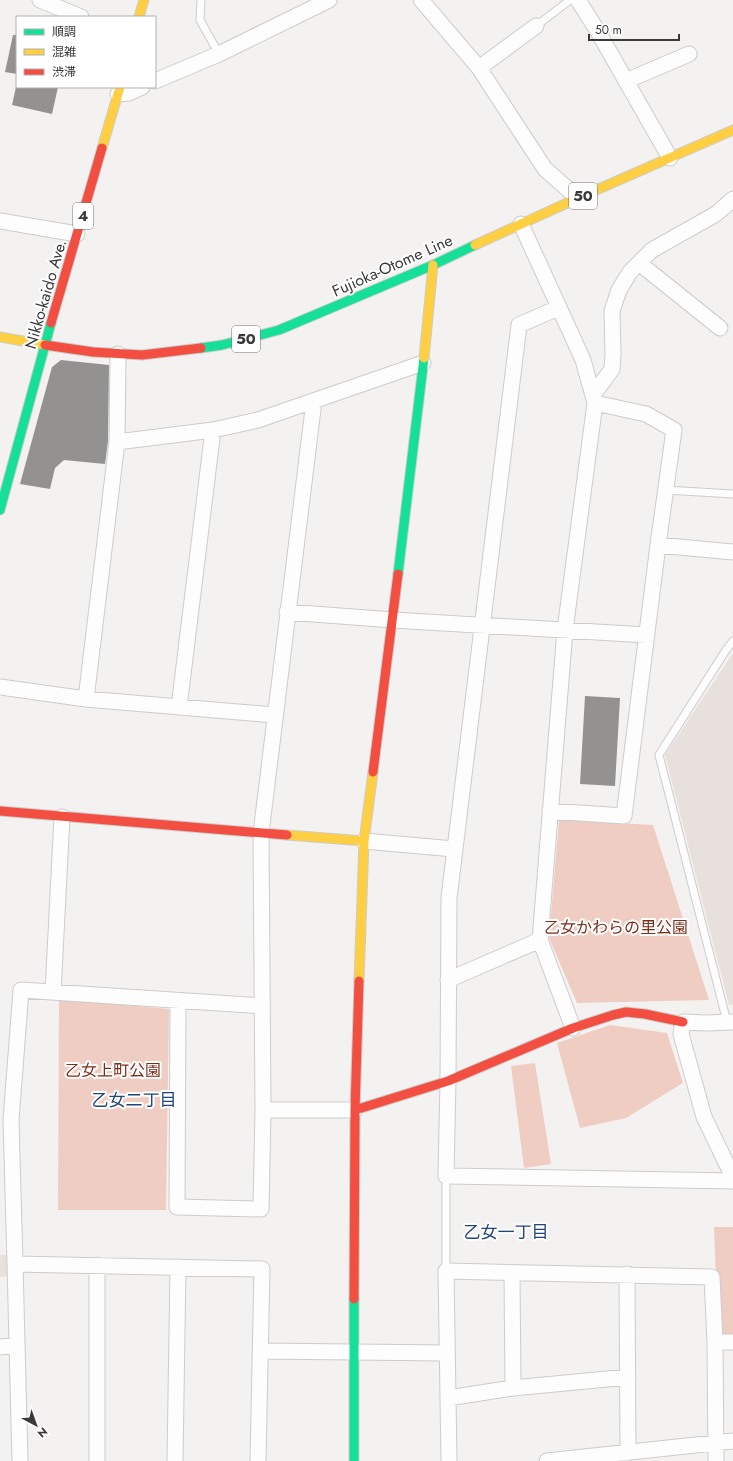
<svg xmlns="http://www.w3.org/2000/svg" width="733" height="1461" font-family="Jost,'Noto Sans JP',sans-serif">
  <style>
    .built { fill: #e8e0dd }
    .green { fill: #f0cdc2 }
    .building { fill: #939290 }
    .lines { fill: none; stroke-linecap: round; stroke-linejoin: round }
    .lane-casing { stroke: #cdccca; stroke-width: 9 }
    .street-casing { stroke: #cdccca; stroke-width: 17 }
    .fast-casing { stroke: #cdccca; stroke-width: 11 }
    .slow-casing { stroke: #cdccca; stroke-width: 11 }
    .jam-casing { stroke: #cdccca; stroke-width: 11 }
    .lane { stroke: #fdfdfd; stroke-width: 7 }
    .street { stroke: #fdfdfd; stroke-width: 15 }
    .fast { stroke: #16e098; stroke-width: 9 }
    .slow { stroke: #ffcf43; stroke-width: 9 }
    .jam { stroke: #f24e42; stroke-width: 9 }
    .labels { text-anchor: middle; stroke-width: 4; stroke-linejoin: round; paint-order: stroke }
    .shield { fill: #fff; stroke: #757474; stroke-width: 1 }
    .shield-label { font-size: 15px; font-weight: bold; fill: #3a3838 }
    .street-label { font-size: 16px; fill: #3a3838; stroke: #fff }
    .park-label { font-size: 16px; fill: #7b2e1a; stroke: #fff }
    .neighbourhood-label { font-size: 17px; fill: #21467b; stroke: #fff }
  </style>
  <rect width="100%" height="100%" fill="#f4f2f0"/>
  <path class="built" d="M733,653V1005H729L665,755Z
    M0,1255H9L8,1276L0,1277Z"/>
  <path class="green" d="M559,820L653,825L709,1000L577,1003L549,938Z
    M59,999L169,1009L166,1210H58Z
    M610,1025L667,1033L683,1083L626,1118L580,1128L557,1043Z
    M535,1063L551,1164L524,1168L511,1066Z
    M714,1227H733V1337H718Z"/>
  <path class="building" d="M13,35H17V74L5,72Z
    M16,87H58L52,114L12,105Z
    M61,360L109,365L108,441L105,464L64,460L55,468L50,489L20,484L52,367Z
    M585,696L620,698L615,786L580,784Z"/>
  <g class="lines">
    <defs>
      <path id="lane" d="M201,0L200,20L219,54
        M536,26L570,0
        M666,490L733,494
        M727,1022L659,755L726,650L733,641
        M446,1176V1271"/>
      <path id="street" d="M40,0L81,17
        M421,0L479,68L545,169L578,198
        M578,0L597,30L670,158
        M479,68L536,26
        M155,81L219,54L329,0
        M626,81L689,54
        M118,94L129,93L142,87
        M0,221L77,234
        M521,224L583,360L595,403L565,630L540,940L573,1028
        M639,263L720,328
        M558,308L519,325L449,898L448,1081L446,1176L733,1181
        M593,395L612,369L613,354L612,311L619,290L630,272L652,250L716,214L733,199
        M117,442L213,430L258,420L423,363
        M658,545L733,552
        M287,612L393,620L647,635
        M0,687L86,699L274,715
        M86,699L117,442L118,354
        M179,707L213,430
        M550,811L624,816L658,545L674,430L646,414L595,403
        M364,841L454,849
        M448,980L540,940
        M53,992L62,817
        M178,1001L177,1207L261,1209L263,1110L261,833L314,401
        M733,1022L706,1023L683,1022L681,1034L704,1117L733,1177
        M263,1110H355
        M15,1264L20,1461
        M512,1273L513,1388
        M627,1274L628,1453
        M715,1342H733
        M0,1347L17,1345
        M261,1351L446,1353
        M448,1398L513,1388L628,1377
        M97,1461V1265
        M175,1461L178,1267
        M258,1461L262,1269L15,1264L11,1120L21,990L262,1006
        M449,1461L446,1271L712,1277L715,1342L716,1461
        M547,1461L733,1441"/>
      <path id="fast" d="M201,348L222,345L279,330L433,265L475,245
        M0,510L51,323
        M398,574L424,358
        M354,1461V1299"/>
      <path id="slow" d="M139,17L144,0
        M102,148L120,87
        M475,245L578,198L733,130
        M0,337L45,345
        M424,358L433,265
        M287,835L364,841
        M359,981L364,841L373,772"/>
      <path id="jam" d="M51,323L102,148
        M45,345L93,352L142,355L201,348
        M373,772L398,574
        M0,811L287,835
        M355,1110L448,1081L573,1028L613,1015L626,1012L645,1014L683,1022
        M354,1299L355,1110L359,981"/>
    </defs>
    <use href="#lane" class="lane-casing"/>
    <use href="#street" class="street-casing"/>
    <use href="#fast" class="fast-casing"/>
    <use href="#slow" class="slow-casing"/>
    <use href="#jam" class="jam-casing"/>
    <use href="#lane" class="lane"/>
    <use href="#street" class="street"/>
    <use href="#fast" class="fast"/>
    <use href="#slow" class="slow"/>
    <use href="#jam" class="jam"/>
  </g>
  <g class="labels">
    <g class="shield">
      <rect x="569" y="183" width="28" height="26" rx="3"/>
      <rect x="73" y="203" width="20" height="26" rx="3"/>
      <rect x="232" y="326" width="28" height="26" rx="3"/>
    </g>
    <g class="shield-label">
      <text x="583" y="201">50</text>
      <text x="83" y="221">4</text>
      <text x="246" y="344">50</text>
    </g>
    <g class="street-label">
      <text transform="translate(392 265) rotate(-24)" y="6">Fujioka-Otome Line</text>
      <text transform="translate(45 294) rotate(-74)" y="6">Nikko-kaido Ave.</text>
    </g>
    <g class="park-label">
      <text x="616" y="933">乙女かわらの里公園</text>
      <text x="113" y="1076">乙女上町公園</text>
    </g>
    <g class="neighbourhood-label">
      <text x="134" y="1106">乙女二丁目</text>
      <text x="506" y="1238">乙女一丁目</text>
    </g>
  </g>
  <rect x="16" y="16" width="140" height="72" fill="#ffffff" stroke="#b0afaf"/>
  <rect x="24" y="29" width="20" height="6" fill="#16e098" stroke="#b0afaf"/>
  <text x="52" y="36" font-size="12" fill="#3a3838">順調</text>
  <rect x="24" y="49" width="20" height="6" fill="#ffcf43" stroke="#b0afaf"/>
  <text x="52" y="56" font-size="12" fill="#3a3838">混雑</text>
  <rect x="24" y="69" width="20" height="6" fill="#f24e42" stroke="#b0afaf"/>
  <text x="52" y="76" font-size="12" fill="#3a3838">渋滞</text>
  <g transform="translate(36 1425) rotate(139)" stroke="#ffffff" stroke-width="3" paint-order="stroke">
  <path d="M0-3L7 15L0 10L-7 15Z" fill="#3a3838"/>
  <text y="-6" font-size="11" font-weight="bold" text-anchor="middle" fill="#3a3838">N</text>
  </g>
  <path d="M589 34v6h90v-6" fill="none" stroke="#3a3838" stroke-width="2"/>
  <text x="595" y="34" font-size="12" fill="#3a3838" stroke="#ffffff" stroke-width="3" paint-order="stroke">50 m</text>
</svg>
